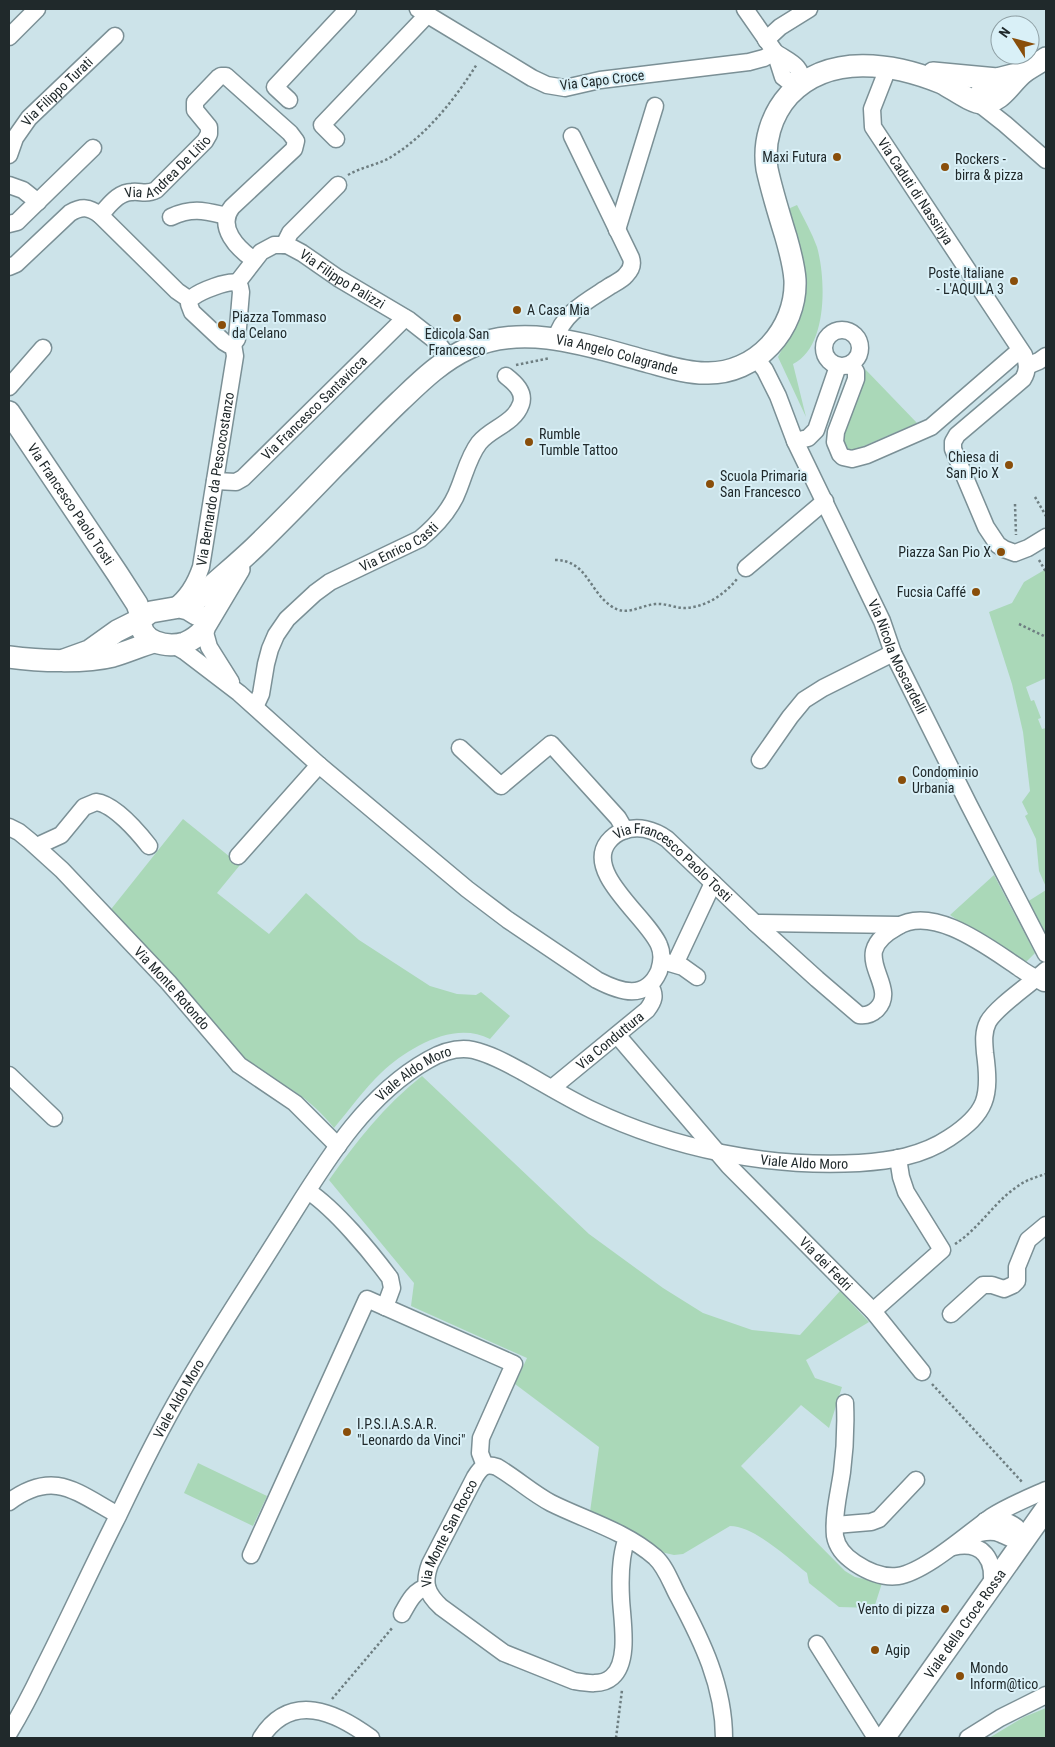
<svg xmlns="http://www.w3.org/2000/svg" width="1055" height="1747" font-family="'Roboto Condensed',sans-serif">
  <style>
    .green { fill: #aad8b8 }
    .lines { fill: none; stroke-linecap: round; stroke-linejoin: round }
    .minor-casing { stroke: #7b9096; stroke-width: 19 }
    .major-casing { stroke: #7b9096; stroke-width: 24 }
    .path { stroke: #6e7e81; stroke-width: 2.5; stroke-dasharray: 2.5 2.5; stroke-linecap: butt }
    .minor { stroke: #fff; stroke-width: 16 }
    .major { stroke: #fff; stroke-width: 21 }
    .poi-dot { fill: #894e0a; stroke: #d9f0f7; stroke-width: 2 }
    .labels { text-anchor: middle; stroke-width: 4; stroke-linejoin: round; paint-order: stroke }
    .street-label { font-size: 14px; fill: #20292b; stroke: #d9f0f7 }
    .poi-label { font-size: 14px; fill: #20292b; stroke: #d9f0f7; text-anchor: start }
  </style>
  <rect width="100%" height="100%" fill="#cce3e9"/>
  <path class="green" d="M797,205C804,219 812,233 817,247C826,279 828,347 793,364L806,417L778,357C784,344 794,333 800,319C815,282 799,245 788,209Z
    M865,369L917,423L850,452L835,439Z
    M1046,569V678L1026,687L1031,701L1034,700L1041,718L1038,719L1042,729L1046,728V887L1039,871L1036,839L1025,816L1028,814L1022,802L1030,791L1023,732L1012,684L989,612L1012,603L1024,582Z
    M183,819L240,865L217,893L269,934L306,893L359,940L430,986L457,994L476,995L481,992L510,1016L490,1039C454,1020 408,1048 382,1072C364,1089 350,1109 334,1128C323,1114 309,1101 294,1091C279,1081 262,1073 248,1062L108,913Z
    M994,875L1035,953L1023,965L950,915Z
    M1046,890V940L1027,902Z
    M422,1076L589,1234L663,1288L703,1313L752,1330L800,1335L840,1291L869,1322L806,1360L815,1378L842,1387L829,1428L801,1405L741,1466L845,1571L855,1577L882,1583L874,1608L839,1607L809,1583L807,1573C788,1558 754,1526 730,1526L683,1554L674,1555L661,1552L590,1512L599,1447L515,1384L527,1358L411,1306L414,1283L329,1180C356,1142 384,1106 422,1076Z
    M198,1463L267,1496L253,1526L184,1493Z
    M1046,1708V1738H989L1024,1717Z"/>
  <g class="lines">
    <defs>
      <g id="minor">
        <path d="M418,9L532,78L547,85L565,88L600,80L749,62L764,58L775,52"/>
        <path d="M745,9L775,52L783,77L792,84H801C804,65 787,61 775,52"/>
        <path d="M9,37L37,9"/>
        <path d="M766,40L780,27L809,9"/>
        <path id="s1" d="M888,68L872,109L873,127L1024,355C1028,364 1028,371 1023,379L957,435L953,442V449L986,527L998,545L1004,549L1015,553L1028,548L1046,537"/>
        <path d="M1000,79C988,82 976,88 977,102L1005,124L1046,160"/>
        <path d="M289,100L275,87L348,9"/>
        <path d="M336,139L322,125L428,14"/>
        <path id="s2" d="M9,155L15,138L29,118L115,36"/>
        <path d="M9,185L23,190L38,202"/>
        <path id="s3" d="M100,215C109,206 118,192 132,192C141,191 147,195 156,190L205,141L209,134V127L195,110V102L218,78L221,76H226L290,133L296,141L294,149L232,207C216,227 238,249 254,260"/>
        <path d="M171,217C193,207 205,211 227,216"/>
        <path d="M9,224L17,222L22,217L93,148"/>
        <path d="M617,230L655,106"/>
        <path d="M284,245L290,233L338,185"/>
        <path d="M9,267L16,264L70,213C82,206 89,207 100,215L177,291L190,300"/>
        <path id="s4" d="M237,283L261,252L274,245H287L302,253L338,278L409,320L437,342L449,358"/>
        <circle cx="842" cy="348" r="18"/>
        <path d="M556,339C562,313 589,300 610,286C615,283 622,280 626,275C631,270 633,264 631,258L572,136"/>
        <path d="M233,344L229,345L224,342L192,312L189,304C190,300 190,299 193,297C201,291 228,280 237,283"/>
        <path d="M233,344L237,339L241,292L240,287L237,283"/>
        <path id="s5" d="M756,358L765,370L778,396L795,441L882,621L893,653L969,805L1046,954"/>
        <path d="M851,364L856,372V379L836,432L835,442L840,454L843,457L852,459L867,455L931,427L1020,350"/>
        <path d="M1027,366L1039,361L1046,356"/>
        <path d="M9,387L43,348"/>
        <path d="M795,441L808,438L816,430L838,366"/>
        <path id="s6" d="M215,481L236,482L243,478L405,318"/>
        <path d="M746,568L825,501"/>
        <path id="s7" d="M174,607C188,597 196,582 201,567L235,356L233,344"/>
        <path d="M204,629L209,647L231,682"/>
        <path id="s8" d="M172,644L184,651L239,693L319,765L467,889L508,920L597,980C620,992 646,1001 659,971C662,962 663,954 659,945C648,918 584,873 608,842C612,837 617,833 623,831C638,825 654,830 667,839L755,923L817,979L859,1015C866,1016 872,1014 877,1009C894,992 870,971 874,951C877,939 888,932 897,927C933,904 989,948 1018,967C1026,973 1035,978 1044,983"/>
        <path id="s9" d="M255,707L261,694L266,664L270,649L276,635L287,619L315,593L330,582L420,539C437,525 452,508 459,488C465,473 469,456 479,443C491,428 514,424 521,404C525,392 515,383 506,376"/>
        <path d="M460,748L501,786L551,744L618,818L625,830"/>
        <path d="M760,760L790,717L804,700L823,688L893,653"/>
        <path id="s10" d="M9,827L19,832L30,841L62,870L168,982L239,1065L295,1103L338,1146"/>
        <path d="M37,846L61,835L84,807L96,802C114,804 138,832 149,846"/>
        <path d="M238,856L319,765"/>
        <path d="M755,923L900,925"/>
        <path d="M666,962L683,967L697,977"/>
        <path d="M675,964L713,883"/>
        <path id="s11" d="M617,1035L729,1166L873,1311L922,1372"/>
        <path d="M9,1075L54,1118"/>
        <path id="s12" d="M552,1088L647,1010C654,1001 656,995 650,986"/>
        <path d="M308,1191C336,1210 370,1251 390,1278L392,1288L385,1307"/>
        <path d="M873,1311L942,1250L906,1192L901,1177L898,1158"/>
        <path d="M951,1314L983,1285H992L1004,1289L1013,1285L1017,1281V1267L1028,1240L1046,1225"/>
        <path d="M845,1403C846,1426 845,1449 842,1472C839,1493 833,1515 835,1536C837,1548 846,1557 855,1563C867,1571 883,1578 898,1576C925,1572 968,1533 991,1517C1008,1506 1028,1498 1046,1490"/>
        <path d="M9,1502C54,1469 76,1492 118,1515"/>
        <path d="M835,1525L871,1522L879,1519L916,1480"/>
        <path d="M969,1536C978,1533 991,1529 1001,1534C1010,1538 1015,1541 1025,1541C1020,1523 1001,1517 985,1521"/>
        <path id="s13" d="M627,1538C620,1556 620,1580 621,1599C622,1620 630,1662 612,1677C602,1686 586,1683 574,1681L504,1653L441,1607C426,1593 423,1583 430,1564L475,1477C481,1467 486,1463 497,1467C516,1478 532,1493 551,1503C585,1520 625,1531 655,1557C666,1567 671,1583 678,1596C702,1641 724,1686 724,1738"/>
        <path d="M953,1547C983,1540 996,1560 991,1588"/>
        <path d="M251,1555L367,1299L514,1364L481,1438L480,1453L485,1466"/>
        <path d="M402,1614C408,1603 414,1590 427,1587"/>
        <path d="M817,1644L876,1738"/>
        <path id="s14" d="M9,1733C21,1713 32,1692 42,1671C68,1620 92,1567 118,1516C138,1474 159,1431 183,1390C214,1336 249,1284 282,1231C322,1168 362,1097 428,1060C442,1052 458,1047 473,1050C491,1054 508,1064 523,1072C546,1085 569,1099 592,1110C674,1149 768,1168 859,1163C890,1161 922,1156 949,1138C987,1113 991,1097 985,1053C984,1042 983,1032 988,1022C996,1007 1032,983 1046,970"/>
        <path d="M261,1738C291,1691 336,1712 371,1738"/>
        <path d="M968,1738L1000,1718L1046,1695"/>
      </g>
      <g id="major">
        <path d="M933,73L997,79L1024,72"/>
        <path id="s15" d="M9,412L117,573L137,604L142,618"/>
        <path id="s16" d="M184,607L195,601C214,583 235,566 254,548C281,522 308,494 334,467C356,445 377,423 400,401C421,381 441,361 469,348C525,322 593,347 649,362C668,367 686,373 705,373C756,375 797,329 795,280C794,265 790,251 786,237C779,214 772,192 767,169C763,143 771,115 789,95C829,53 893,63 942,83C952,88 972,103 982,103C1002,103 1010,83 1024,72C1031,67 1039,63 1046,58"/>
        <path d="M141,619C138,643 168,648 185,643C192,640 199,635 204,629L205,626L239,569"/>
        <path d="M9,657C38,661 85,663 113,656C127,652 140,646 154,642"/>
        <path d="M64,660L89,651L117,631L141,619L151,612L180,607L188,609L196,614"/>
        <path id="s17" d="M884,1738L1046,1509"/>
      </g>
    </defs>
    <use href="#minor" class="minor-casing"/>
    <use href="#major" class="major-casing"/>
    <path class="path" d="M348,175C361,167 378,165 391,157C427,135 455,99 477,64
      M516,365L550,358
      M1035,497L1046,516
      M1015,504L1016,535
      M555,560C587,560 589,591 611,606C626,617 639,606 655,604C665,603 675,608 685,608C706,607 724,595 737,579
      M1039,560L1046,572
      M1019,624L1046,637
      M955,1244C979,1229 994,1202 1018,1186C1026,1180 1036,1177 1046,1174
      M932,1384L1023,1483
      M332,1699L393,1627
      M616,1738L622,1690"/>
    <use href="#minor" class="minor"/>
    <use href="#major" class="major"/>
  </g>
  <g class="poi-dot">
    <circle cx="837" cy="157" r="5"/>
    <circle cx="945" cy="167" r="5"/>
    <circle cx="1014" cy="281" r="5"/>
    <circle cx="517" cy="310" r="5"/>
    <circle cx="457" cy="318" r="5"/>
    <circle cx="222" cy="325" r="5"/>
    <circle cx="529" cy="442" r="5"/>
    <circle cx="1009" cy="465" r="5"/>
    <circle cx="710" cy="484" r="5"/>
    <circle cx="1001" cy="552" r="5"/>
    <circle cx="976" cy="592" r="5"/>
    <circle cx="902" cy="780" r="5"/>
    <circle cx="347" cy="1432" r="5"/>
    <circle cx="945" cy="1609" r="5"/>
    <circle cx="875" cy="1650" r="5"/>
    <circle cx="960" cy="1676" r="5"/>
  </g>
  <g class="labels">
    <g class="street-label">
      <text transform="translate(602 80) rotate(-7)" y="5">Via Capo Croce</text>
      <text dy="5" stroke="none"><textPath href="#s2" startOffset="81">Via Filippo Turati</textPath></text>
      <text dy="5" stroke="none"><textPath href="#s3" startOffset="86">Via Andrea De Litio</textPath></text>
      <text dy="5" stroke="none"><textPath href="#s1" startOffset="139">Via Caduti di Nassiriya</textPath></text>
      <text dy="5" stroke="none"><textPath href="#s4" startOffset="132">Via Filippo Palizzi</textPath></text>
      <text dy="5" stroke="none"><textPath href="#s16" startOffset="538">Via Angelo Colagrande</textPath></text>
      <text dy="5" stroke="none"><textPath href="#s6" startOffset="129">Via Francesco Santavicca</textPath></text>
      <text dy="5" stroke="none"><textPath href="#s7" startOffset="138">Via Bernardo da Pescocostanzo</textPath></text>
      <text dy="5" stroke="none"><textPath href="#s15" startOffset="111">Via Francesco Paolo Tosti</textPath></text>
      <text dy="5" stroke="none"><textPath href="#s9" startOffset="229">Via Enrico Casti</textPath></text>
      <text dy="5" stroke="none"><textPath href="#s5" startOffset="331">Via Nicola Moscardelli</textPath></text>
      <text dy="5" stroke="none"><textPath href="#s8" startOffset="845">Via Francesco Paolo Tosti</textPath></text>
      <text dy="5" stroke="none"><textPath href="#s10" startOffset="230">Via Monte Rotondo</textPath></text>
      <text dy="5" stroke="none"><textPath href="#s12" startOffset="75">Via Conduttura</textPath></text>
      <text dy="5" stroke="none"><textPath href="#s14" startOffset="780">Viale Aldo Moro</textPath></text>
      <text dy="5" stroke="none"><textPath href="#s14" startOffset="1200">Viale Aldo Moro</textPath></text>
      <text dy="5" stroke="none"><textPath href="#s11" startOffset="310">Via dei Fedri</textPath></text>
      <text dy="5" stroke="none"><textPath href="#s14" startOffset="375">Viale Aldo Moro</textPath></text>
      <text dy="5" stroke="none"><textPath href="#s13" startOffset="419">Via Monte San Rocco</textPath></text>
      <text dy="5" stroke="none"><textPath href="#s17" startOffset="140">Viale della Croce Rossa</textPath></text>
    </g>
    <g class="poi-label">
      <text x="827" y="162" text-anchor="end">Maxi Futura</text>
      <text x="955" y="164">Rockers -<tspan x="955" dy="16">birra &amp; pizza</tspan></text>
      <text x="1004" y="278" text-anchor="end">Poste Italiane<tspan x="1004" dy="16">- L'AQUILA 3</tspan></text>
      <text x="527" y="315">A Casa Mia</text>
      <text x="232" y="322">Piazza Tommaso<tspan x="232" dy="16">da Celano</tspan></text>
      <text x="457" y="339" text-anchor="middle">Edicola San<tspan x="457" dy="16">Francesco</tspan></text>
      <text x="539" y="439">Rumble<tspan x="539" dy="16">Tumble Tattoo</tspan></text>
      <text x="999" y="462" text-anchor="end">Chiesa di<tspan x="999" dy="16">San Pio X</tspan></text>
      <text x="720" y="481">Scuola Primaria<tspan x="720" dy="16">San Francesco</tspan></text>
      <text x="991" y="557" text-anchor="end">Piazza San Pio X</text>
      <text x="966" y="597" text-anchor="end">Fucsia Caffé</text>
      <text x="912" y="777">Condominio<tspan x="912" dy="16">Urbania</tspan></text>
      <text x="357" y="1429">I.P.S.I.A.S.A.R.<tspan x="357" dy="16">"Leonardo da Vinci"</tspan></text>
      <text x="935" y="1614" text-anchor="end">Vento di pizza</text>
      <text x="885" y="1655">Agip</text>
      <text x="970" y="1673">Mondo<tspan x="970" dy="16">Inform@tico</tspan></text>
    </g>
  </g>
  <rect width="1055" height="1747" fill="none" stroke="#20292b" stroke-width="20"/>
  <g transform="translate(1015 40) rotate(306)"><circle r="24" fill="#d9f0f7" stroke="#8fa0a5"/>
  <path d="M0-4L9 19L0 12L-9 19Z" fill="#894e0a"/>
  <text y="-8" font-size="14" font-weight="bold" text-anchor="middle" fill="#20292b">N</text>
  </g>
</svg>
